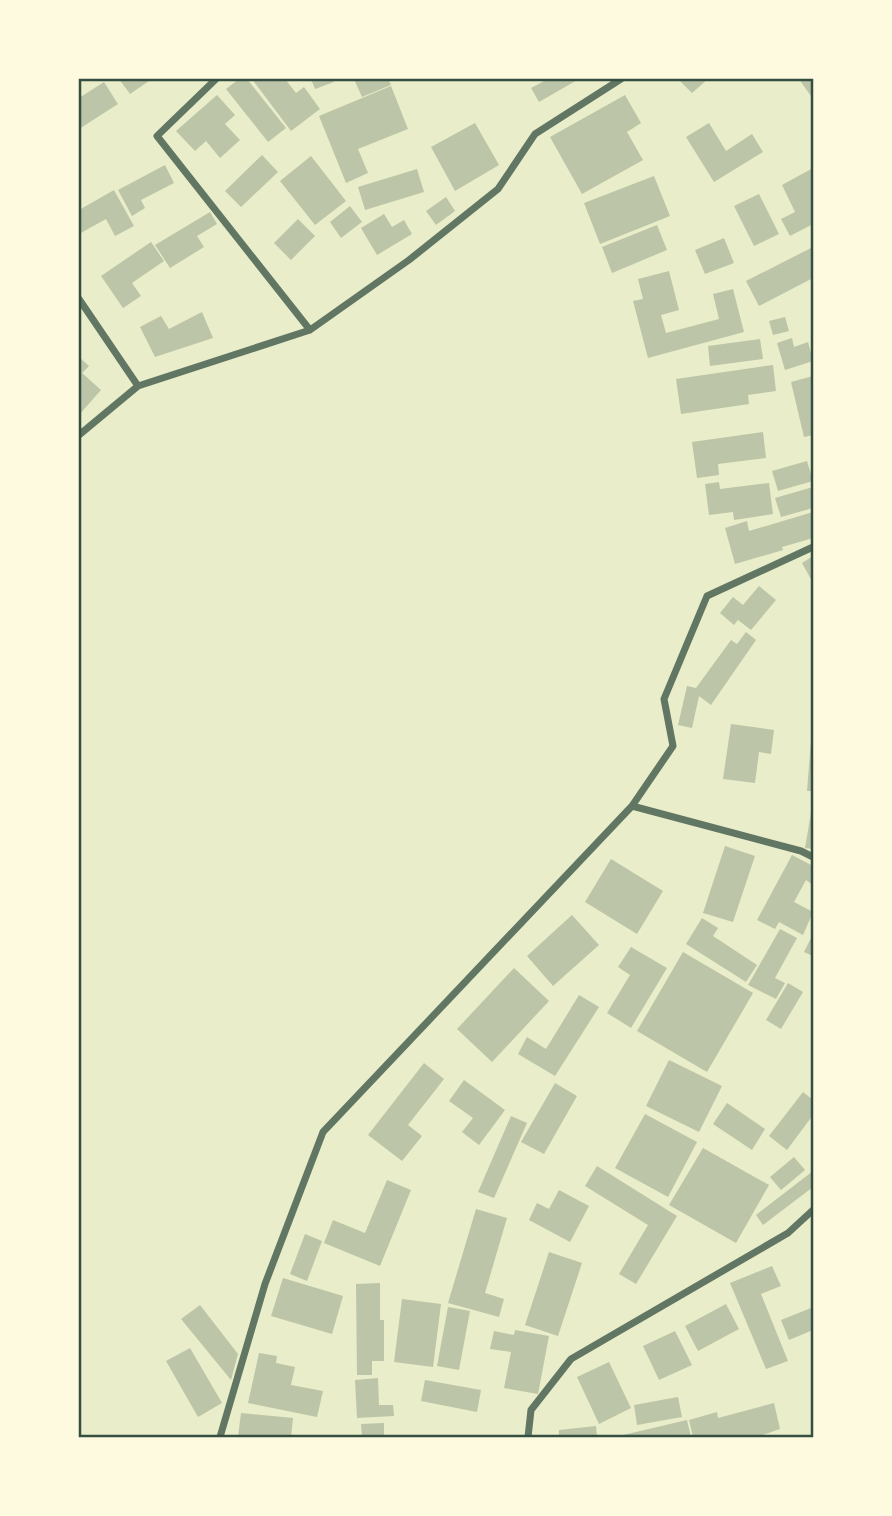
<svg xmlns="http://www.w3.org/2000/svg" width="892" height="1516" font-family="'Varela Round',sans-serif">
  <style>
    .building { fill: #bcc5a7 }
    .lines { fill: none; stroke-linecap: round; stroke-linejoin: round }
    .minor { stroke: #617663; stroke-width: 7 }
    .neatline { fill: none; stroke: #344e41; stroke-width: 2.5 }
  </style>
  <rect width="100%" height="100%" fill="#e9edc9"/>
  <path class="building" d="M119,79H152L130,94Z
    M239,79H247L286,128L268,142L226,89Z
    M252,79H285L296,93L304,87L320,109L291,131Z
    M311,79H333L334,82L315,89Z
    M354,79H388L391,85L362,97Z
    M548,79H579L539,102L531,88Z
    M678,79H708L692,93Z
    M799,79H813V99Z
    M104,82L118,104L79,129V98Z
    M391,86L408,129L358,149L368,173L346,183L319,116Z
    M217,95L235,115L225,124L240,140L220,158L206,141L195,151L176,131Z
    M625,95L641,123L627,132L643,160L582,194L550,137Z
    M475,123L499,165L455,191L431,147Z
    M709,123L726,151L752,134L763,152L714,182L686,137Z
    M262,155L278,172L241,207L225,191Z
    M311,156L346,201L315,225L280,181Z
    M165,165L174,183L141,200L145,208L132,216L118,190Z
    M813,168V224L790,236L781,219L795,212L782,185Z
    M417,169L424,192L365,210L358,187Z
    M654,176L670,216L600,244L584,203Z
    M114,190L134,226L115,236L106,219L79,234V210Z
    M759,194L779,234L754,246L734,206Z
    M446,197L455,211L436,225L426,211Z
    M350,206L362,222L341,238L330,222Z
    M210,212L217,224L197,236L204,247L170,268L155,245Z
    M384,214L392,227L404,220L412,234L377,255L361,228Z
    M298,219L315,236L291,260L274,243Z
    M657,225L667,250L612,273L602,247Z
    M724,238L734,263L705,274L695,250Z
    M151,242L164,261L132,283L141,296L123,308L101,276Z
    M813,247V278L759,306L746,281Z
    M669,271L679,310L661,315L666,333L719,319L713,294L733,289L744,332L648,358L633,301L643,299L638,279Z
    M202,312L213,338L155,357L140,327L161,316L169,329Z
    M785,317L789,331L773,335L769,321Z
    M792,338L794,347L808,342L813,361L785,370L777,343Z
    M760,339L763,359L710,366L708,346Z
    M79,357L89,366L82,373L101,390L79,415Z
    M773,365L776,391L748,395L749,404L681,414L676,379Z
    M813,376V435L804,437L791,382Z
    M763,432L766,458L718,464L719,475L697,478L692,442Z
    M807,461L813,481L778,491L772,471Z
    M719,482L720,489L769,483L773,514L734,520L733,512L709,515L705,484Z
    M813,487V508L781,517L775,498Z
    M813,512V538L782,547L783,550L735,564L725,528L747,521L749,531Z
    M813,556V583L802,563Z
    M759,586L776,600L751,630L738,620L734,625L720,613L733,597L743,605Z
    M746,632L756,640L711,705L699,696L692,728L678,725L687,686L696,688L731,640L737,644Z
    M731,724L774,730L771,754L759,752L755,783L723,779Z
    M811,741L813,742V791H807Z
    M812,807H813V849L805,848Z
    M725,846L755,856L733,922L703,913Z
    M792,855L813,866V885L806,880L794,902L813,912L803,935L779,922L775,929L757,920Z
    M611,859L663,891L637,934L585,902Z
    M572,915L599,945L553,986L527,956Z
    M702,918L718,928L713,936L757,965L746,982L686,944Z
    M780,929L797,938L775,978L785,983L776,999L748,985Z
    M813,934V956L804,952Z
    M631,947L667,968L631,1028L607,1013L630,975L618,967Z
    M683,952L753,993L707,1072L637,1031Z
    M514,968L549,1001L492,1062L457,1029Z
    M788,983L803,992L781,1029L766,1020Z
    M579,995L599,1007L555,1076L518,1054L527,1037L546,1049Z
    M669,1060L722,1086L699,1132L646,1106Z
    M424,1063L444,1079L408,1125L422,1136L402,1161L368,1135Z
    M464,1080L505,1110L479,1145L462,1132L473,1118L449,1101Z
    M555,1083L577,1096L544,1154L521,1142Z
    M803,1092L813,1100V1115L787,1150L769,1136Z
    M727,1103L765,1129L752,1150L713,1124Z
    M645,1114L697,1142L668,1197L615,1168Z
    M511,1116L527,1123L494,1198L478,1192Z
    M703,1148L769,1185L736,1243L669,1205Z
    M794,1157L805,1170L781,1190L770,1177Z
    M597,1166L677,1216L636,1284L619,1274L648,1225L585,1186Z
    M813,1171V1187L763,1225L756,1215Z
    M387,1180L411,1190L380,1266L324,1243L333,1220L365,1233Z
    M559,1190L589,1206L570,1242L529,1220L537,1203L549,1209Z
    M476,1209L507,1218L485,1293L504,1299L499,1317L448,1303Z
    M305,1234L322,1241L307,1281L290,1274Z
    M549,1252L582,1263L558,1336L525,1325Z
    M772,1266L781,1286L761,1294L788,1361L766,1369L730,1283Z
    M283,1278L343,1296L332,1334L271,1316Z
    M380,1283V1320H384V1361H372V1375H357L356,1284Z
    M402,1299L441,1304L433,1367L394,1362Z
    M726,1304L739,1329L698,1351L685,1326Z
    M200,1305L238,1354L231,1380L181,1319Z
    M448,1307L470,1311L459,1370L437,1366Z
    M811,1308L813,1314V1330L789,1340L781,1320Z
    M515,1330L549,1336L538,1394L504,1388L511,1352L490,1349L494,1331L514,1335Z
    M675,1331L692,1365L659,1380L643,1346Z
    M190,1348L222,1403L198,1417L166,1361Z
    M259,1353L277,1356L276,1363L295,1367L291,1385L323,1391L317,1417L248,1403Z
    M609,1362L631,1408L599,1424L577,1377Z
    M378,1378L379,1405H393L394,1416L357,1418L355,1380Z
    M425,1380L481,1390L477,1412L421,1401Z
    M678,1397L682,1417L637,1425L634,1405Z
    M774,1403L780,1429L757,1437H693L689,1420L717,1412L718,1418Z
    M241,1413L293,1418L291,1437H238Z
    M687,1420L691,1437H619V1436Z
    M384,1423V1437H362L361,1424Z
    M596,1426L597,1437H559V1430Z"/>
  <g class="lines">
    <path class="minor" d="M216,79L157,136L310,330
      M79,299L138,386
      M79,435L138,386L310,330L409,260L498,189L535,134L621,79
      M632,806L801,851L813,857
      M220,1437L265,1284L323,1132L632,806L673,746L664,699L707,596L813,547
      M528,1437L531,1410L571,1359L788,1233L813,1210"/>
  </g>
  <rect width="892" height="1516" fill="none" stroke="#fefae0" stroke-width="161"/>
  <rect x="80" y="80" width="732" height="1356" class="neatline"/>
</svg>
